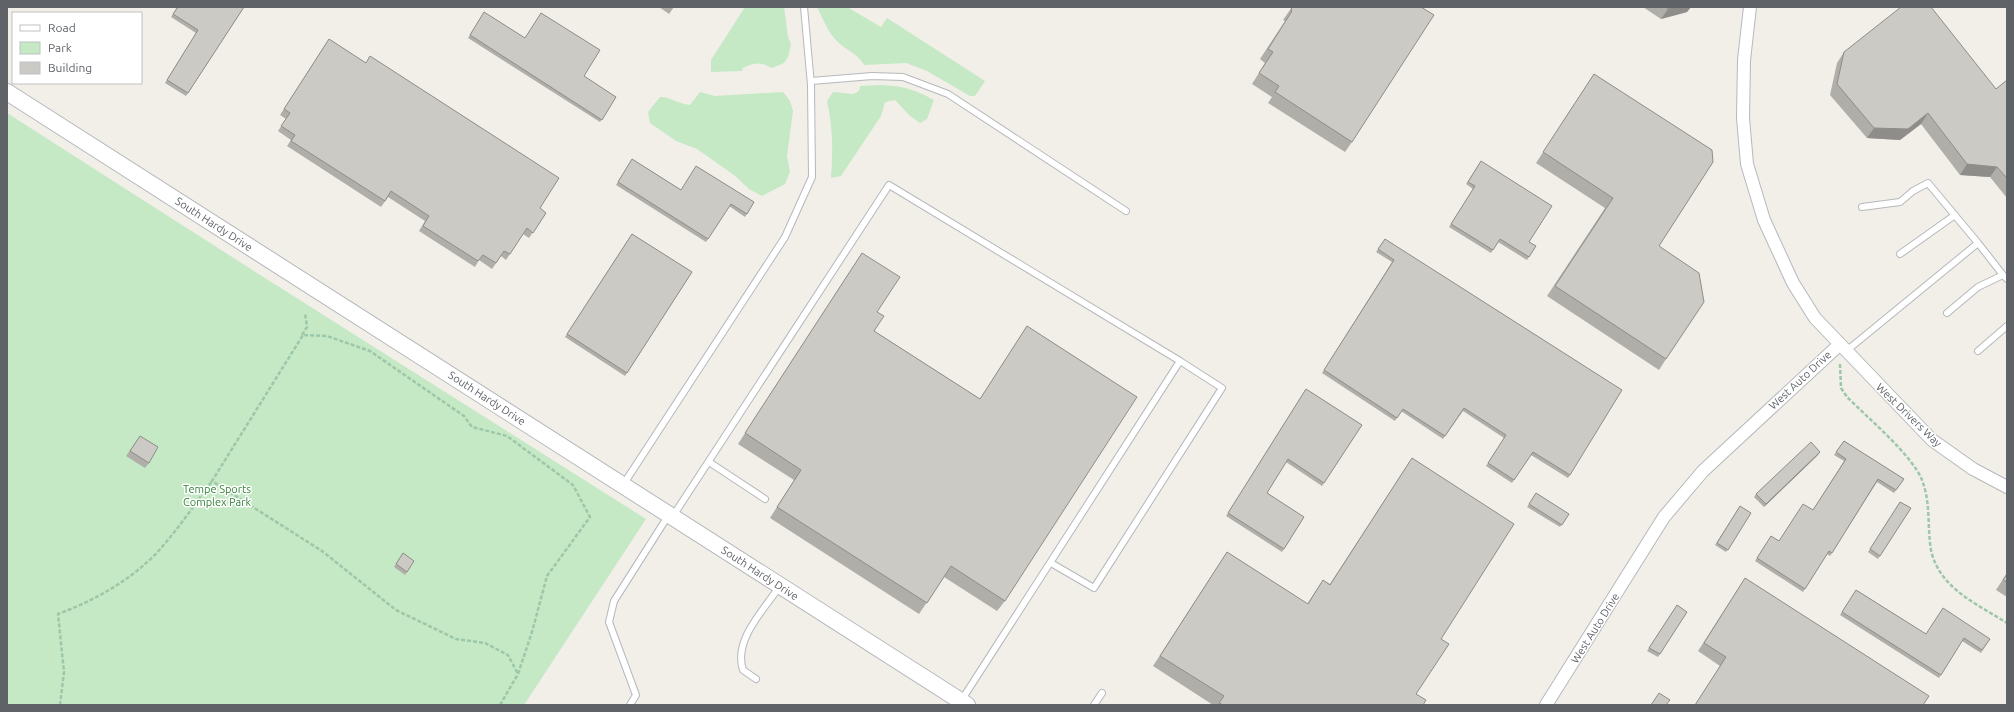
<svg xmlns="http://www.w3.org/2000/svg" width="2014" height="712" font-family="Ubuntu,sans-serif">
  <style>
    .green { fill: #c5e8c5 }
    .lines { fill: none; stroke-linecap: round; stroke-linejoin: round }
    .service-casing { stroke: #b5b8bc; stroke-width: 8 }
    .minor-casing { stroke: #b5b8bc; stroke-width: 14 }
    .tertiary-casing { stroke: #b5b8bc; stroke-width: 18 }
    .path { stroke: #9cc7a9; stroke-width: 2.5; stroke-dasharray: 4 2; stroke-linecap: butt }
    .service { stroke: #fff; stroke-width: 6 }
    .minor { stroke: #fff; stroke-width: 12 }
    .tertiary { stroke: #fff; stroke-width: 16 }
    .wall { fill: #afaea9 }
    .shaded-wall { fill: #8f8d8a }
    .building { fill: #cccac5; stroke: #8f8d8a }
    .labels { text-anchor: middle; stroke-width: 3; stroke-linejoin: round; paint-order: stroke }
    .street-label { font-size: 11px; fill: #5f6368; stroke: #fff }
    .park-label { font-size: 11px; fill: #348238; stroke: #fff }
  </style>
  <rect width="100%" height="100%" fill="#f1efe8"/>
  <path class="green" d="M745,7H784L788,37L791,44L788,57L784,63L772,68C761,62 754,62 743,68L742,71L711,72V60Z
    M817,7H847L881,27L887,18L985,81L975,96H970L927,71L906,63L864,65C858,53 845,50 836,40C828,32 822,17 817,7Z
    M881,85C903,86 914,89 934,100L927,119L920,123L909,115L895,100L885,102L881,116L841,176L831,178C833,152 833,127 827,101L833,92L853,94L859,91L860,86Z
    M700,92L715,96L783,92L790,101L793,111L787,156L790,172L785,184L762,196L749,189L734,175L697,149L676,141L650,123L648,112L660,97C671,97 678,104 690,105Z
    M7,113L257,273L646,519L524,705H7Z"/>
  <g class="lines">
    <defs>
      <path id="service" d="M811,81L872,76L903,77L948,94L1126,211
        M1862,207L1900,202L1913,191L1928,183L1978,243
        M1900,254L1955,215
        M1947,313L1978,287L2003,275L2007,279
        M1978,351L2007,326
        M1845,352L1978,243L2003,275
        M709,462L765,499
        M623,485L785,237L812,177L811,85L804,7
        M673,516L889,185L1180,361L961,701
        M1051,563L1094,588L1222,388L1180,361
        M756,679L743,670C733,640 764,610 779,587
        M630,705L636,695L609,622L614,601L668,516
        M1094,705L1102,693"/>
      <path id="minor" d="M1750,7L1744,60L1743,118L1747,164L1764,220L1793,283L1815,318L1932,440L1973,469L2007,487
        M1546,705L1664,517L1703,471L1839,345"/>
      <path id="tertiary" d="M7,92L967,705"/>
    </defs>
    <use href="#service" class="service-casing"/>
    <use href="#minor" class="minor-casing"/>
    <use href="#tertiary" class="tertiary-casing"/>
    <path class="path" d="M302,335L307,327L305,313
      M1840,364L1841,388L1847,397C1868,418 1912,455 1922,480C1931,503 1927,527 1931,550C1939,588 1977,604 2007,623
      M60,705L64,672L58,614C96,600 135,578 162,547C180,526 196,503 212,481
      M500,705L518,674L532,632L547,576L590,517L573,485L507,436L472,427L464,416L370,351L327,336L303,335L212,481L322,551L396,610L456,639L485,643L508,655L518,674"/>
    <use href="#service" class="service"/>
    <use href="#minor" class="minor"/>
    <use href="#tertiary" class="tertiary"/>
  </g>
  <path class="wall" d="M177,7H244L186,96L165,83L196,33L171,17Z
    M659,7H674L669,14Z
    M1292,7H1421L1352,142L1345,152L1268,103L1272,97L1252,84L1265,63L1260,59L1285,21L1283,20Z
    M1643,7H1691L1687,12L1661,19Z
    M484,12L616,97L600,122L468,38Z
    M325,45L540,208L546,213L529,238L523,234L506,260L501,256L492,269L479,260L475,267L419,231L425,221L388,197L381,207L287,146L291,140L278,131L286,119L280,115Z
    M1844,52L1996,89L2007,80V198L1990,177L1960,175L1921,124L1900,140L1867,138L1830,95L1837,63Z
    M1594,74L1659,246L1666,359L1659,370L1547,296L1605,208L1536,163Z
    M632,159L681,190L754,202L745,217L729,206L706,242L616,185Z
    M1481,161L1529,242L1536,246L1527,260L1498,242L1491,253L1449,227L1473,189L1466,184Z
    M632,234L692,272L625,376L565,337Z
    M1385,239L1570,475L1568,478L1531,455L1512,483L1486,466L1504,438L1463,411L1443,439L1401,411L1395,421L1322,373L1392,262L1376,252Z
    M862,253L877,312L874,331L980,399L1027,326L1005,601L997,611L944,577L919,614L770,518L794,480L738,444Z
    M1306,389L1362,425L1322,486L1286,462L1267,493L1304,517L1282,552L1226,516Z
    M140,436L149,463L145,468L126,456Z
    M1844,441L1904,479L1894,493L1877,482L1832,553L1830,556L1827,554L1803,592L1755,561L1771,536L1779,541L1813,510L1844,461L1834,455Z
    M1818,455L1764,507L1754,497L1756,494Z
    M1412,458L1441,639L1416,694L1423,705H1213L1153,666L1227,552L1307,604L1323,580L1330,584Z
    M1536,493L1569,514L1560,527L1527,507Z
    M1900,502L1911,508L1878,559L1868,552Z
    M1740,506L1751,513L1726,552L1715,545Z
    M403,553L414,561L405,575L394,567Z
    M2007,573V597L1996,590Z
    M1745,578L1923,705H1695L1720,666L1698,651Z
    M1856,590L1926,634L1990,639L1981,653L1962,641L1939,678L1840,615Z
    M1677,605L1687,612L1658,657L1647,651Z"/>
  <path class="shaded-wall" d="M1674,7H1691L1687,12L1661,19L1668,9Z
    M1928,113L1921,124L1900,140L1867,138L1874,128Z
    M1967,164L1997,167L1990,177L1960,175Z
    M1820,452L1818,455L1764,507L1766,504Z"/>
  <path class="building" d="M178,7H244L188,93L167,80L198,30L173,14Z
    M1292,7H1421L1434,15L1352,142L1275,92L1279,86L1259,73L1273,52L1268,49L1292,11L1291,10Z
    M1666,7H1674L1668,9Z
    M1901,7H1931L1996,89L2007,80V178L1997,167L1967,164L1928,113L1908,129L1874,128L1837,84L1844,52Z
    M484,12L525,38L541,13L600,50L584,76L616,97L602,120L470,35Z
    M329,39L366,63L370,56L559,178L540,208L546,213L533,233L527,228L510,254L504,251L496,263L483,255L478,261L423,226L429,216L391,191L385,201L291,141L295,135L281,126L290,113L284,109Z
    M1594,74L1712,150L1713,162L1659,246L1699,273L1704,302L1666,359L1555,286L1613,198L1543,152Z
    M632,159L681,190L696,166L754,202L747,214L731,204L708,239L618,182Z
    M1481,161L1552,206L1529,242L1536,246L1529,257L1500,239L1493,250L1451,224L1475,186L1468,182Z
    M632,234L692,272L627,373L567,334Z
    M1385,239L1622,390L1570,475L1533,452L1514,480L1488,463L1506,435L1464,408L1445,436L1403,409L1397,418L1324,370L1394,260L1378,249Z
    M862,253L900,277L877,312L884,316L874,331L980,399L1027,326L1137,397L1005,601L951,566L927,603L777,507L801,470L745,433Z
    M1306,389L1362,425L1324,483L1288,459L1267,493L1304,517L1284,549L1228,513Z
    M140,436L158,447L149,463L130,451Z
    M1844,441L1904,479L1896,490L1878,479L1832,553L1829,551L1805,589L1757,558L1771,536L1779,541L1803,504L1813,510L1846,459L1836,452Z
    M1811,442L1820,452L1766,504L1756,494Z
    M1412,458L1514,524L1441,639L1449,644L1416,694L1426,700L1423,705H1223L1219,703L1224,696L1160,656L1227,552L1308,604L1323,580L1330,585Z
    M1536,493L1569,514L1562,525L1529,504Z
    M1900,502L1911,508L1880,556L1870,549Z
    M1740,506L1751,513L1728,550L1717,543Z
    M403,553L414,561L407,572L396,564Z
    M2007,574V582L2003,580Z
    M1745,578L1929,696L1923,705H1695L1726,657L1704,643Z
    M1856,590L1926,634L1943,608L1990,639L1982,650L1964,638L1941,675L1842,612Z
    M1677,605L1687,612L1660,654L1649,648Z
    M1659,693L1670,700L1666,705H1651Z"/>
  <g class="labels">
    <g class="street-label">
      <text transform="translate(214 224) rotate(33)" y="4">South Hardy Drive</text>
      <text transform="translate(1800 380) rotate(-43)" y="4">West Auto Drive</text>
      <text transform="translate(487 398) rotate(33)" y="4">South Hardy Drive</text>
      <text transform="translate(1909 415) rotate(44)" y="4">West Drivers Way</text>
      <text transform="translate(760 573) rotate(33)" y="4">South Hardy Drive</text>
      <text transform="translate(1595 628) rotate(-58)" y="4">West Auto Drive</text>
    </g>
    <g class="park-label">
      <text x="217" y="493">Tempe Sports<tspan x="217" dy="13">Complex Park</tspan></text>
    </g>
  </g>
  <rect width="2014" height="712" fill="none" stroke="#5f6368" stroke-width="16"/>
  <rect x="12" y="12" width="130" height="72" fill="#ffffff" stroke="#bfc1c3"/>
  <rect x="20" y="25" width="20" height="6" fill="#ffffff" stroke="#bfc1c3"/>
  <text x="48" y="32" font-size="12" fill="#5f6368">Road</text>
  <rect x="20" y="42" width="20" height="12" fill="#c5e8c5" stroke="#bfc1c3"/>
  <text x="48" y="52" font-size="12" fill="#5f6368">Park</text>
  <rect x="20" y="62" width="20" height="12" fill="#cccac5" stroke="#bfc1c3"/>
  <text x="48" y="72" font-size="12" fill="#5f6368">Building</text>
</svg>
